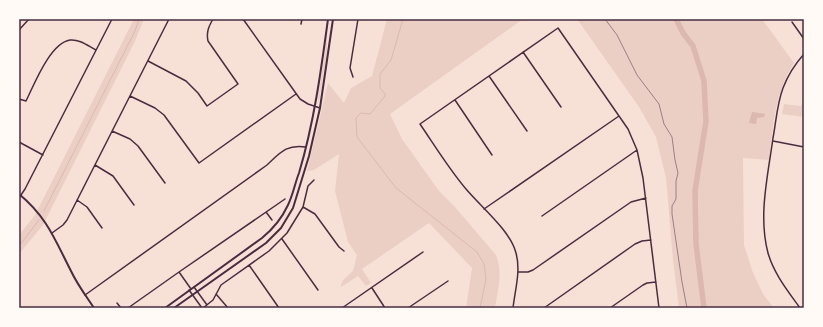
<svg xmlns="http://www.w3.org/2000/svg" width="823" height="327" font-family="Roboto,sans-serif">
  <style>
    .green { fill: #ebcfc5 }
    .water { fill: #dcb8b0 }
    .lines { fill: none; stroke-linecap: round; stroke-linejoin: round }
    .stream { stroke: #dcb8b0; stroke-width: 1 }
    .river { stroke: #dcb8b0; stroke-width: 5.5 }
    .path { stroke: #4a2c40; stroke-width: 0.5 }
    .minor { stroke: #4a2c40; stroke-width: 1.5 }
    .tertiary { stroke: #4a2c40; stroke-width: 2 }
    .secondary { stroke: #4a2c40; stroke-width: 2 }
    .neatline { fill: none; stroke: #4a2c40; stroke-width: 1.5 }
  </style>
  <rect width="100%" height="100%" fill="#f7e1d7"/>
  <path class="green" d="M134,19H144L135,41L43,225L19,254V235L35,215Z
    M387,19H523L390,114L402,139L439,191L455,207L496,255C503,273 498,289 495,308H466L472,268L429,223L362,269L371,283L366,286L358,276L341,287V285L343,280L353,271L357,255L348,242L335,191L339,154L314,170L307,171L328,83L344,103L351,88L372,76Z
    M577,19H762L794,63C775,92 773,126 769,160L743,158L744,245L753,273L763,294L774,308H679L673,260L666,178L656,137L639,107Z
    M327,36V52L319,102L318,100Z
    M804,97V117L782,114L784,104L801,106Z"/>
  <path class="water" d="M752,112L765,114L764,117L757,118L756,124L749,123Z"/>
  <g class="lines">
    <path class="stream" d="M403,19L391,60L380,74V88L385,94V96L370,114L361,113L356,118L357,137L396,188L477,252L484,264L486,279L480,308
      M44,211L135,31L139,19
      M19,246L39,220"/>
    <path class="river" d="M676,19L683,33L693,46L704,81L706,121L695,191L696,244L704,308"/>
    <path class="path" d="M605,19L617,35L637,75L659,104L664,124L672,137L675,160L678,173L676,181V199L672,206V214L682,282L687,308"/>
    <path class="minor" d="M243,19L300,99L308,104L320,108
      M792,22L804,39
      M301,24L302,19
      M19,30L29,19
      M523,52L561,107
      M148,61L186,81L198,93L207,106L238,84L208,41C206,32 209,26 213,19
      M489,76L527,131
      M353,77L350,68L358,19
      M130,96L155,108L164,115L199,163L296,94
      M19,99L26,101C34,85 50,43 70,40C80,39 88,46 96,50
      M455,100L492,155
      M112,131L130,139L138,146L165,183
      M773,141L804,147
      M19,142L43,155
      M95,165L113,176L134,205
      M19,198L25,189L112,19
      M77,200L87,207L102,228
      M303,207L315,214L339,247L344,251
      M484,209L619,116
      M266,212L272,220
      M542,216L637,150
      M52,233L63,225L67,220L169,19
      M282,239L318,290
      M249,265L279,308
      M179,272L285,199
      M518,272H528L533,270L631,202L646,198
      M194,287L207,305
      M372,288L385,308
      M189,290L202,308
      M216,294L228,308
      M85,295L267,165C280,153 286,144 306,147
      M117,303L121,308
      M128,308L179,272L191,289
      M203,308L213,300L221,285L269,251L287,233L303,207L308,186L314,180
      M342,308L423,252
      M408,308L448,281
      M513,308C515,290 521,271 516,253C510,230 481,207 466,189C449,169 435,146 420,124L558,28L628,129L637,150L643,178L659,308
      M544,308L635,244L642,241L651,240
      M610,308L643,285L647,283L656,282
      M800,308C788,291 774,274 768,253C758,216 768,175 773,138C776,122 777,104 783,88C788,75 795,64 804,54"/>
    <path class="tertiary" d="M19,194C47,217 55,240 71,271C77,284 86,296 94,308"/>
    <path class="secondary" d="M165,308L262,238C273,229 282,218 288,205C293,195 295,183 299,173C314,123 321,71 328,19
      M174,308L266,243L281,228L293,208L309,156L320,108L333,19"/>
  </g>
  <rect width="823" height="327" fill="none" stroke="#fffaf5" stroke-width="40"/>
  <rect x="20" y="20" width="783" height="287" class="neatline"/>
</svg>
